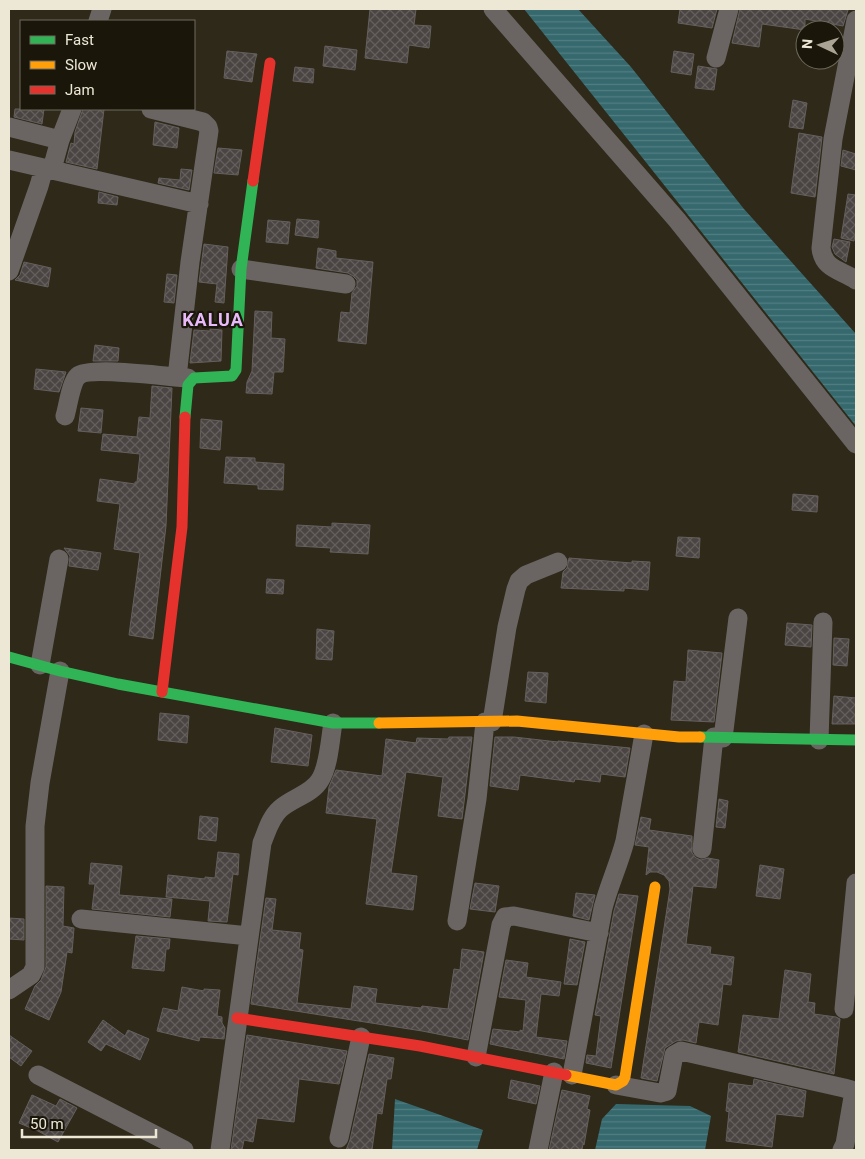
<svg xmlns="http://www.w3.org/2000/svg" width="865" height="1159" font-family="Roboto,sans-serif">
  <style>
    .water { fill: url(#water-rules) }
    .building { fill: url(#building-cross-hatch); stroke: #655f5e }
    .lines { fill: none; stroke-linecap: round; stroke-linejoin: round }
    .street { stroke: #6a6563; stroke-width: 19 }
    .fast { stroke: #30b455; stroke-width: 11 }
    .slow { stroke: #ff9f0a; stroke-width: 11 }
    .jam { stroke: #e5322d; stroke-width: 11 }
    .labels { text-anchor: middle; stroke-width: 4.5; stroke-linejoin: round; paint-order: stroke }
    .district-label { font-size: 18px; font-weight: bold; letter-spacing: 1px; fill: #e8baf9; stroke: #1a160a }
  </style>
  <defs>
    <pattern id="water-rules" width="6" height="5" patternUnits="userSpaceOnUse" patternTransform="scale(1.25)"><rect width="6" height="5" fill="#35696e"/><path d="M0 2.5h6" fill="none" stroke="#537e82"/></pattern>
    <pattern id="building-cross-hatch" width="8" height="8" patternUnits="userSpaceOnUse" patternTransform="scale(1.25)"><rect width="8" height="8" fill="#4a4442"/><path d="M0 0l8 8M0 8l8-8" fill="none" stroke="#645f5d"/></pattern>
  </defs>
  <rect width="100%" height="100%" fill="#2e2919"/>
  <path class="water" d="M524,9H578L631,67L744,209L856,334V426Z
    M395,1099L483,1130L477,1150H392Z
    M616,1104L690,1106L711,1116L705,1150H595L602,1119Z"/>
  <path class="building" d="M370,9H416L414,25L431,26L429,48L409,45L407,63L365,58Z
    M680,9H717L712,28L678,23Z
    M740,9H840L848,10L843,26L805,19V30L762,24L759,47L732,43Z
    M325,46L357,50L355,70L323,66Z
    M227,51L257,54L255,61L252,82L224,78Z
    M674,51L694,54L691,75L671,72Z
    M698,66L717,69L714,90L695,88Z
    M295,67L314,69L313,83L293,81Z
    M793,100L807,103L803,129L789,127Z
    M15,109H44L42,124L14,117Z
    M83,109H104L97,169L66,162L71,143L74,144L75,132Z
    M155,122L179,128L177,148L153,145Z
    M799,133L822,137L815,197L791,193Z
    M218,148L242,150L238,175L214,173Z
    M843,150L856,154V170L841,166Z
    M181,169L192,170L189,190L158,183L159,178L180,180Z
    M99,192L118,197L117,205L98,203Z
    M848,194L856,195V230L854,241L841,238Z
    M297,219L319,221L318,238L295,235Z
    M268,220L290,222L288,244L266,242Z
    M834,239L850,242L846,262L835,254L832,247Z
    M204,244L228,247L224,303L215,302L217,284L199,282Z
    M318,248L336,251V258L373,262L366,344L338,341L341,312L350,313L352,293L357,286V280L353,276L348,273L316,268Z
    M24,262L51,268L48,287L15,280L20,275Z
    M167,274L177,275L174,303L164,302Z
    M255,311L272,312L271,338L285,339L283,372H274L272,394L246,393L247,382L252,371Z
    M210,329L222,330L221,361L190,363L194,330L210,331Z
    M95,345L119,348L118,361H93Z
    M36,369L66,372L59,392L34,389Z
    M152,386L172,388L166,526L153,639L129,635L140,553L114,549L120,504L97,501L100,479L135,484V482H137L140,454L101,450L103,434L137,437L139,417L150,418Z
    M81,408L103,410L101,433L78,431Z
    M201,419L222,421L220,450L200,448Z
    M226,457L255,458V462L284,464L283,490L258,489V485L224,483Z
    M793,494L818,496L817,512L792,510Z
    M332,523L370,525L368,554L330,552L331,548L296,546L297,525L332,527Z
    M678,537L700,538L699,558L676,556Z
    M64,548L101,553L98,570L69,566L70,556Z
    M569,558L632,563V561L650,562L648,590L624,588V591L561,588L563,572L567,568Z
    M267,579L284,580L283,594L266,593Z
    M787,623L812,625L811,647L785,645Z
    M317,629L334,631L332,660L316,659Z
    M834,638L849,639L847,666L833,665Z
    M688,650L722,653L714,722L671,720L674,681L686,682Z
    M528,672L548,673L546,703L525,701Z
    M834,696L856,698L855,724H832Z
    M160,713L189,716L187,743L158,740Z
    M275,728L312,735L308,766L271,762Z
    M449,737H472L462,819L438,816L443,777L406,772L391,873L417,876L413,910L366,904L377,819L326,813L329,787L336,770L382,776L386,739L416,743L417,738L448,739Z
    M495,737H514L558,742V741L630,748L625,777L601,774L600,782L575,779L574,782L520,775L518,790L490,786Z
    M719,799L728,801L725,828L716,827Z
    M200,816L218,818L216,841L198,839Z
    M641,817L651,819L649,830L692,836V853L696,858L701,860L708,858L719,860L716,888L693,886L686,944L711,947L710,954L734,957L731,985L723,984L718,1025L699,1022L696,1043L683,1040L676,1041L665,1048L657,1081L641,1078L670,889L669,881L664,875L657,872H650L646,875L649,847L635,845Z
    M218,852L239,854L238,875L233,874L227,922L208,921L210,901L166,897L168,875L205,879V877L215,878Z
    M91,863L122,866L119,895L172,899L170,917L92,909L95,884H89Z
    M760,865L784,869L780,899L756,896Z
    M475,883L499,886L495,912L470,909Z
    M46,886L64,887L63,926L74,928L72,953L67,952L61,992L49,1020L25,1009L35,986L41,980L46,967Z
    M576,893L595,895L589,920L573,916Z
    M619,894L638,896L611,1068L586,1063L587,1055L596,1056L601,1016L595,1015L614,911Z
    M266,898L276,899L272,930L301,933L299,949L303,950L297,1003L351,1009L354,986L377,989L375,1003L421,1008L422,1006L448,1009L454,969L460,970L462,949L484,952L468,1040L422,1031L251,1004Z
    M9,918L24,919V940L9,939Z
    M136,936L170,939L169,949H166L164,971L132,968Z
    M570,939L585,942L577,985L564,984Z
    M506,960L528,963L526,977L561,982L559,996L541,994L536,1037L567,1041L564,1059L490,1044L493,1029L520,1032V1030L523,1031L526,1000L499,997Z
    M785,970L811,974L808,1002L815,1003L814,1014L836,1017L840,1019L834,1074L738,1052L743,1015L779,1019Z
    M182,987L204,991V989L220,990L217,1016L222,1017V1023L225,1028L224,1039L200,1037L199,1041L157,1031L163,1008L178,1011Z
    M103,1020L125,1036L128,1030L149,1039L140,1060L106,1044L101,1051L88,1042Z
    M9,1035L32,1051L21,1066L9,1057Z
    M247,1035L347,1051L339,1084L299,1079L294,1122L257,1118L253,1142L244,1140L242,1150H231Z
    M369,1054L394,1058L391,1079H387L382,1114L377,1113L372,1150H346L350,1140Z
    M754,1079L806,1091L803,1117L776,1114L772,1147L726,1141L729,1112L726,1111L729,1083L753,1086Z
    M511,1080L540,1086L536,1104L508,1098Z
    M562,1090L590,1096L587,1109L590,1110L584,1145L583,1144L582,1150H549Z
    M32,1095L56,1106L60,1099L77,1108L58,1142L38,1131L19,1123Z"/>
  <g class="lines">
    <path class="street" d="M493,9L677,220L856,444
      M856,20L833,139L821,248C823,269 841,270 856,280
      M98,21L102,9
      M716,58L729,9
      M151,109L203,122L208,127L209,131L190,262L177,377
      M9,127L60,140
      M9,160L199,204
      M52,169L60,140L72,109
      M241,269L346,284
      M9,271L39,186L44,168
      M65,416C68,406 71,382 78,376C89,366 169,377 188,378
      M40,665L59,559
      M492,722L507,627L516,589L519,581L526,575L558,562
      M723,738L738,618
      M819,740L823,622
      M702,849L714,737
      M81,919L249,936
      M457,921L477,799L485,722
      M9,990L31,975L35,967V826L40,783L60,671
      M844,1009L856,883
      M476,1057L501,925L505,917L514,916L599,933
      M38,1075L184,1150
      M572,1075L603,908C609,885 619,864 625,841L644,734
      M616,1085L660,1093L667,1091L674,1055L681,1051L844,1088L851,1090L853,1097L845,1144L842,1150
      M339,1138L361,1037
      M220,1150L262,843C267,831 270,818 280,809C292,798 312,794 320,780C329,766 330,740 333,723
      M538,1150L554,1072"/>
    <path class="fast" d="M185,417L188,385L194,378L232,376L236,370L241,269L253,181
      M9,657L60,671L118,684L333,723H379
      M700,737L856,740"/>
    <path class="slow" d="M379,723L517,721L679,737H700
      M566,1075L616,1085L623,1081L625,1077L655,887"/>
    <path class="jam" d="M253,181L270,63
      M162,692L182,527L185,417
      M237,1018L420,1046L566,1075"/>
  </g>
  <g class="labels">
    <g class="district-label">
      <text x="213" y="326">KALUA</text>
    </g>
  </g>
  <rect width="865" height="1159" fill="none" stroke="#ede7d6" stroke-width="20"/>
  <rect x="20" y="20" width="175" height="90" fill="#1a160a" stroke="#6e6a5c"/>
  <rect x="30" y="36" width="25" height="8" fill="#30b455" stroke="#6e6a5c"/>
  <text x="65" y="45" font-size="15" fill="#ede7d6">Fast</text>
  <rect x="30" y="61" width="25" height="8" fill="#ff9f0a" stroke="#6e6a5c"/>
  <text x="65" y="70" font-size="15" fill="#ede7d6">Slow</text>
  <rect x="30" y="86" width="25" height="8" fill="#e5322d" stroke="#6e6a5c"/>
  <text x="65" y="95" font-size="15" fill="#ede7d6">Jam</text>
  <g transform="translate(820 45) rotate(274)"><circle r="24" fill="#1a160a" stroke="#6e6a5c"/>
  <path d="M0-4L9 19L0 12L-9 19Z" fill="#aaa494"/>
  <text y="-8" font-size="14" font-weight="bold" text-anchor="middle" fill="#ede7d6">N</text>
  </g>
  <path d="M22 1129v8h134v-8" fill="none" stroke="#ede7d6" stroke-width="2.5"/>
  <text x="30" y="1129" font-size="15" fill="#ede7d6" stroke="#1a160a" stroke-width="4" paint-order="stroke">50 m</text>
</svg>
